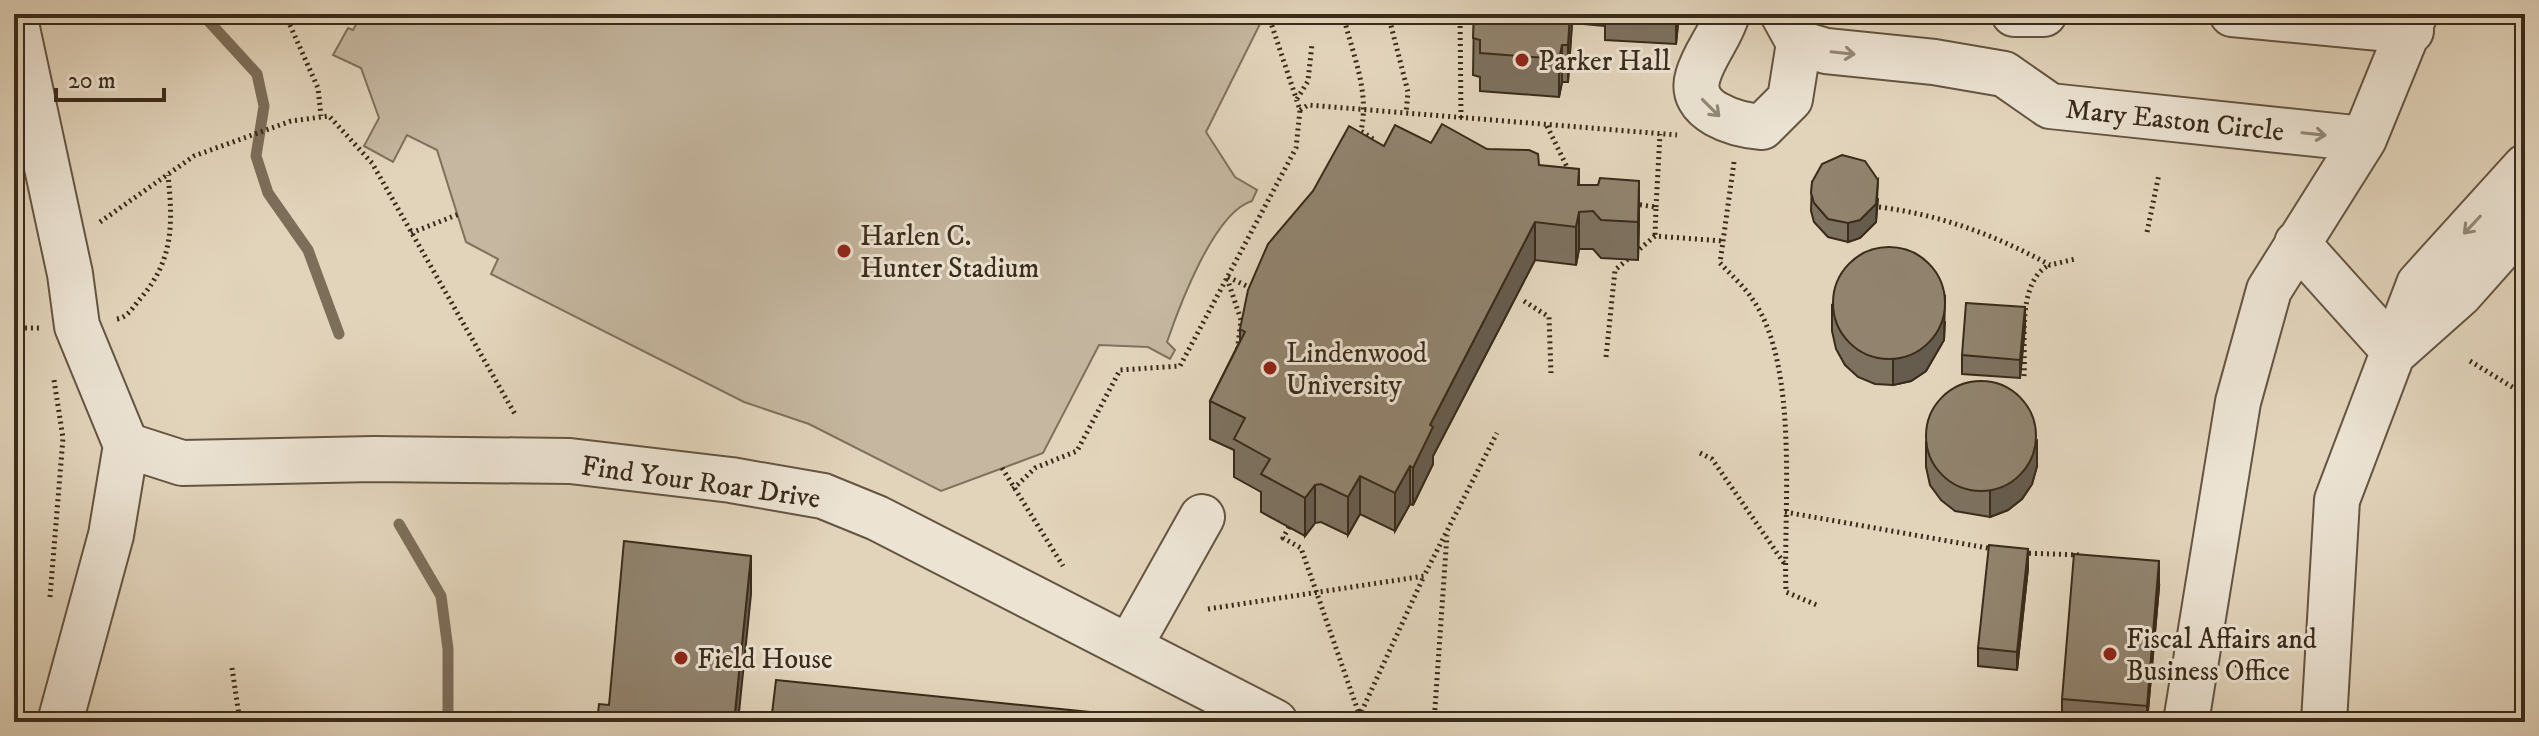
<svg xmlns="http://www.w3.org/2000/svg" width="2539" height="736" font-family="'IM FELL DW Pica',serif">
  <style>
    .green { fill: #c5b7a0; stroke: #80715d; stroke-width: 2 }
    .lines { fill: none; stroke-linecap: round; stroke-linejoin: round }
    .stream { stroke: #7d6e5a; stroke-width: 11 }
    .minor-casing { stroke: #645542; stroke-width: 48 }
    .path { stroke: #3a2b1a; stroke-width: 5; stroke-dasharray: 2 4; stroke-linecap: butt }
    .minor { stroke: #ece3d3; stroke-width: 44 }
    .wall { fill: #7d715f; stroke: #3a2b1a; stroke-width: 2 }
    .shaded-wall { fill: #665c4d; stroke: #3a2b1a; stroke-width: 2 }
    .building { fill: #91836e; stroke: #3a2b1a; stroke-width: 2 }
    .oneway { stroke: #938776 }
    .poi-dot { fill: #8f2418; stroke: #ece3d3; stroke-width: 3 }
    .labels { text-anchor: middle; stroke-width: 6; stroke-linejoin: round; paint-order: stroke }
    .poi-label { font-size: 28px; fill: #3a2b1a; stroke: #ece3d3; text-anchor: start }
    .street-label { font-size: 28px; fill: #3a2b1a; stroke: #ece3d3 }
  </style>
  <rect width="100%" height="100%" fill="#e2d4bb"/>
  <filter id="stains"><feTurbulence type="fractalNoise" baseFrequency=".0025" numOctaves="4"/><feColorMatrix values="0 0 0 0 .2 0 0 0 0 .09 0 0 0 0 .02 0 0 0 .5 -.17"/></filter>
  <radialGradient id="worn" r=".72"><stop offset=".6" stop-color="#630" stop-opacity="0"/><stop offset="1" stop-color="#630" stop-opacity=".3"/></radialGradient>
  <path class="green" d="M362,14H1257L1260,24L1206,132L1235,177L1257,190L1252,201C1214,212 1179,307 1167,342L1175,350L1170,359L1148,347L1099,345L1043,453L941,491L809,424L744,402L491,274L498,259L466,242L437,150L407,135L393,162L364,146L379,118L361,68L333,55L348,28L353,30Z"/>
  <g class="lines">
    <path class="stream" d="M202,14L257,74L264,106L256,156L268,193L308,250L339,334
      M399,524L441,596L448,649V722"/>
    <defs>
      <path id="minor" d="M14,14L70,274L77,326L126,445L111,535L60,722
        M1727,14C1721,36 1704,54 1698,76C1687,112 1737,125 1762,127L1790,99L1799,43
        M1783,14L1799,43L1826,51L1934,62L2004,74L2050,106L2364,139L2415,14
        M2014,14H2044
        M2232,14L2411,31
        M2297,243L2395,352
        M2397,350L2460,294L2525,221
        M126,445L182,463L373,459L570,461L731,480L823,496L877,518L1275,722
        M1129,647L1202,517
        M2186,722L2238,402L2269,290L2364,139
        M2324,722L2337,500L2419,284L2525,167"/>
    </defs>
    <use href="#minor" class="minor-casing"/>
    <path class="path" d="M285,14L318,88L321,116
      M1343,14C1352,54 1370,90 1361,131L1376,141
      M1388,14L1408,92L1406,113
      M1460,14L1461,118
      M1297,99L1308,81L1312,44
      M1300,110L1308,105L1677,135
      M1547,126L1569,171
      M1734,162L1720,263C1731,275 1744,286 1753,300C1800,367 1783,513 1786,592L1819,606
      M1634,204L1656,207L1655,236
      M1656,207L1660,134
      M1879,207C1941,215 1995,235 2050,265L2075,259
      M100,222L194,156L291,121L329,116L372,163L516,416
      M2147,232L2159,174
      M411,233L459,214
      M1228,277L1255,290
      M1227,278L1241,320L1237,353
      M1524,301L1549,317L1551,373
      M117,319C128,317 133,307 140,299C174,260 173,223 168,175
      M14,332L21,328H40
      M1606,357L1615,270L1655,236L1723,241
      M2470,361L2522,393
      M2024,376C2026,343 2016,283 2049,265
      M1700,453L1712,459L1784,563
      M1002,468L1063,566
      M1013,489L1035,468L1077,451L1120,370L1180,366L1296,148L1300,110L1268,14
      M1785,512L1993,549
      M1289,527L1283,538L1301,548L1358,711L1356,722
      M2023,553L2081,555
      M50,597L63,438L54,380
      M1208,609L1424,576L1497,433
      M2235,665L2259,666
      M232,668L240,722
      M1359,717L1424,576
      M1434,722L1447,535"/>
    <use href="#minor" class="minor"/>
  </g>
  <path class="wall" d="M1474,14H1679L1676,44L1605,40V26L1572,23L1568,82H1562L1559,97L1480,91V77L1473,75Z
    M1431,143L1487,149L1539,165L1579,185L1639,218L1638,260L1601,258L1593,249H1579L1576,265L1535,260L1433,456V464L1413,505L1410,504L1395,531L1360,514L1348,535L1321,522L1315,523L1305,536L1261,512V492L1234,477V450L1210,439V401L1240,341V329L1384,146Z
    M1812,182L1878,199L1876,222L1860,238L1848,242L1828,237L1814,222L1811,211Z
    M1832,305L1945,322L1944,340L1926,371L1911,381L1893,385L1875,384L1858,377L1845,365L1836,349L1832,331Z
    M2025,326L2020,378L1962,374V355Z
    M1926,442L2037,466L2032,484L2022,499L2008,510L1990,517L1955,511L1941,500L1930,485L1926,467Z
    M2028,568L2017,670L1978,666V648Z
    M2159,587L2147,722H2062V699Z"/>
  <path class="shaded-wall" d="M1570,14H1572V23L1568,82V45Z
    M1676,14H1679L1676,44Z
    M1562,45V82L1559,97V59Z
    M1579,169V249L1576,265V227Z
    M1878,180L1876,222L1860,238L1848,242V223Z
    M1639,181V218L1638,260V222Z
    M1535,222V260L1433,456V464L1413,505V468L1430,425Z
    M1945,297L1944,340L1926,371L1911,381L1893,385V360Z
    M2025,307V326L2020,378V360Z
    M2037,441V466L2032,484L2022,499L2008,510L1990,517V491Z
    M1410,466V504L1395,531V493Z
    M1360,476V514L1348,535V497Z
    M1315,485V523L1305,536V498Z
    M2028,549V568L2017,670V652Z
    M751,556V594L738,722H734Z
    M2159,561V587L2147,722V706Z"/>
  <path class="building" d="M1474,14H1570L1568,45H1562L1559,59L1480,53V40L1473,38Z
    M1442,124L1487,149L1529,150L1538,154L1539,165L1579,169L1578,185H1598L1600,178L1639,181L1638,222L1601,220L1593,211L1579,212L1576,227L1535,222L1430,425L1433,427L1413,468L1410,466L1395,493L1360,476L1348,497L1321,484L1315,485L1305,498L1261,474L1270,459L1234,439L1245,418L1210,401L1245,332L1240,329L1248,290L1268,244L1313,191L1349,126L1384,146L1395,125L1431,143Z
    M1842,155L1865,161L1878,180L1876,204L1860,220L1848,223L1828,219L1814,203L1811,193L1812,182L1822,164Z
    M1833 303a56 56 0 1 1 112 0a56 56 0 1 1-112 0Z
    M1966,303L2025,307L2020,360L1962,355Z
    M1926 436a55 55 0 1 1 110 0a55 55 0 1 1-110 0Z
    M624,541L751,556L734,722H597L599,704L609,705Z
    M1989,545L2028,549L2017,652L1978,648Z
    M2074,554L2159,561L2147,706L2062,699Z
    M776,680L1119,715V722H771Z"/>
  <defs><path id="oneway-shaft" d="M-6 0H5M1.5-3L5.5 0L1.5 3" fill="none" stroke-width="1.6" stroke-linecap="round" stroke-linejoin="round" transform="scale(2)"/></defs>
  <g class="oneway">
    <use href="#oneway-shaft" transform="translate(1843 53) rotate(6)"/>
    <use href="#oneway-shaft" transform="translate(1711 108) rotate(45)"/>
    <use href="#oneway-shaft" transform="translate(2314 134) rotate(6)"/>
    <use href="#oneway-shaft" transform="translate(2472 225) rotate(133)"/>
  </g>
  <g class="poi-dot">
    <circle cx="1522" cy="60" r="8"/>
    <circle cx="844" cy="251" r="8"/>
    <circle cx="1270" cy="368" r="8"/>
    <circle cx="2110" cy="654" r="8"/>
    <circle cx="681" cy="658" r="8"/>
  </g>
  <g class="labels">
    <g class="poi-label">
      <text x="1538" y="70">Parker Hall</text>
      <text x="860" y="245">Harlen C.<tspan x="860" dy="32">Hunter Stadium</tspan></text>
      <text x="1286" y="362">Lindenwood<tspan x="1286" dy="32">University</tspan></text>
      <text x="2126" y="648">Fiscal Affairs and<tspan x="2126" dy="32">Business Office</tspan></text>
      <text x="697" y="668">Field House</text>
    </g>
    <g class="street-label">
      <text transform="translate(2175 119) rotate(6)" y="10">Mary Easton Circle</text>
      <text transform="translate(701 481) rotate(8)" y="10">Find Your Roar Drive</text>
    </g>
  </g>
  <rect width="2539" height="736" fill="none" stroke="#e2d4bb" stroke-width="48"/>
  <rect x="16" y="16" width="2507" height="704" fill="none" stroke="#3a2b1a" stroke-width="4"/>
  <rect x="24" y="24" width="2491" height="688" fill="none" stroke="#3a2b1a" stroke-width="2"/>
  <path d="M56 88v12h108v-12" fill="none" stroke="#3a2b1a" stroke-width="4"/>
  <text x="68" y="88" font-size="24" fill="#3a2b1a" stroke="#ece3d3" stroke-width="6" paint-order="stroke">20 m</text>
  <rect width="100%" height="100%" filter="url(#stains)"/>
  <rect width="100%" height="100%" fill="url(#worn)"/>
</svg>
